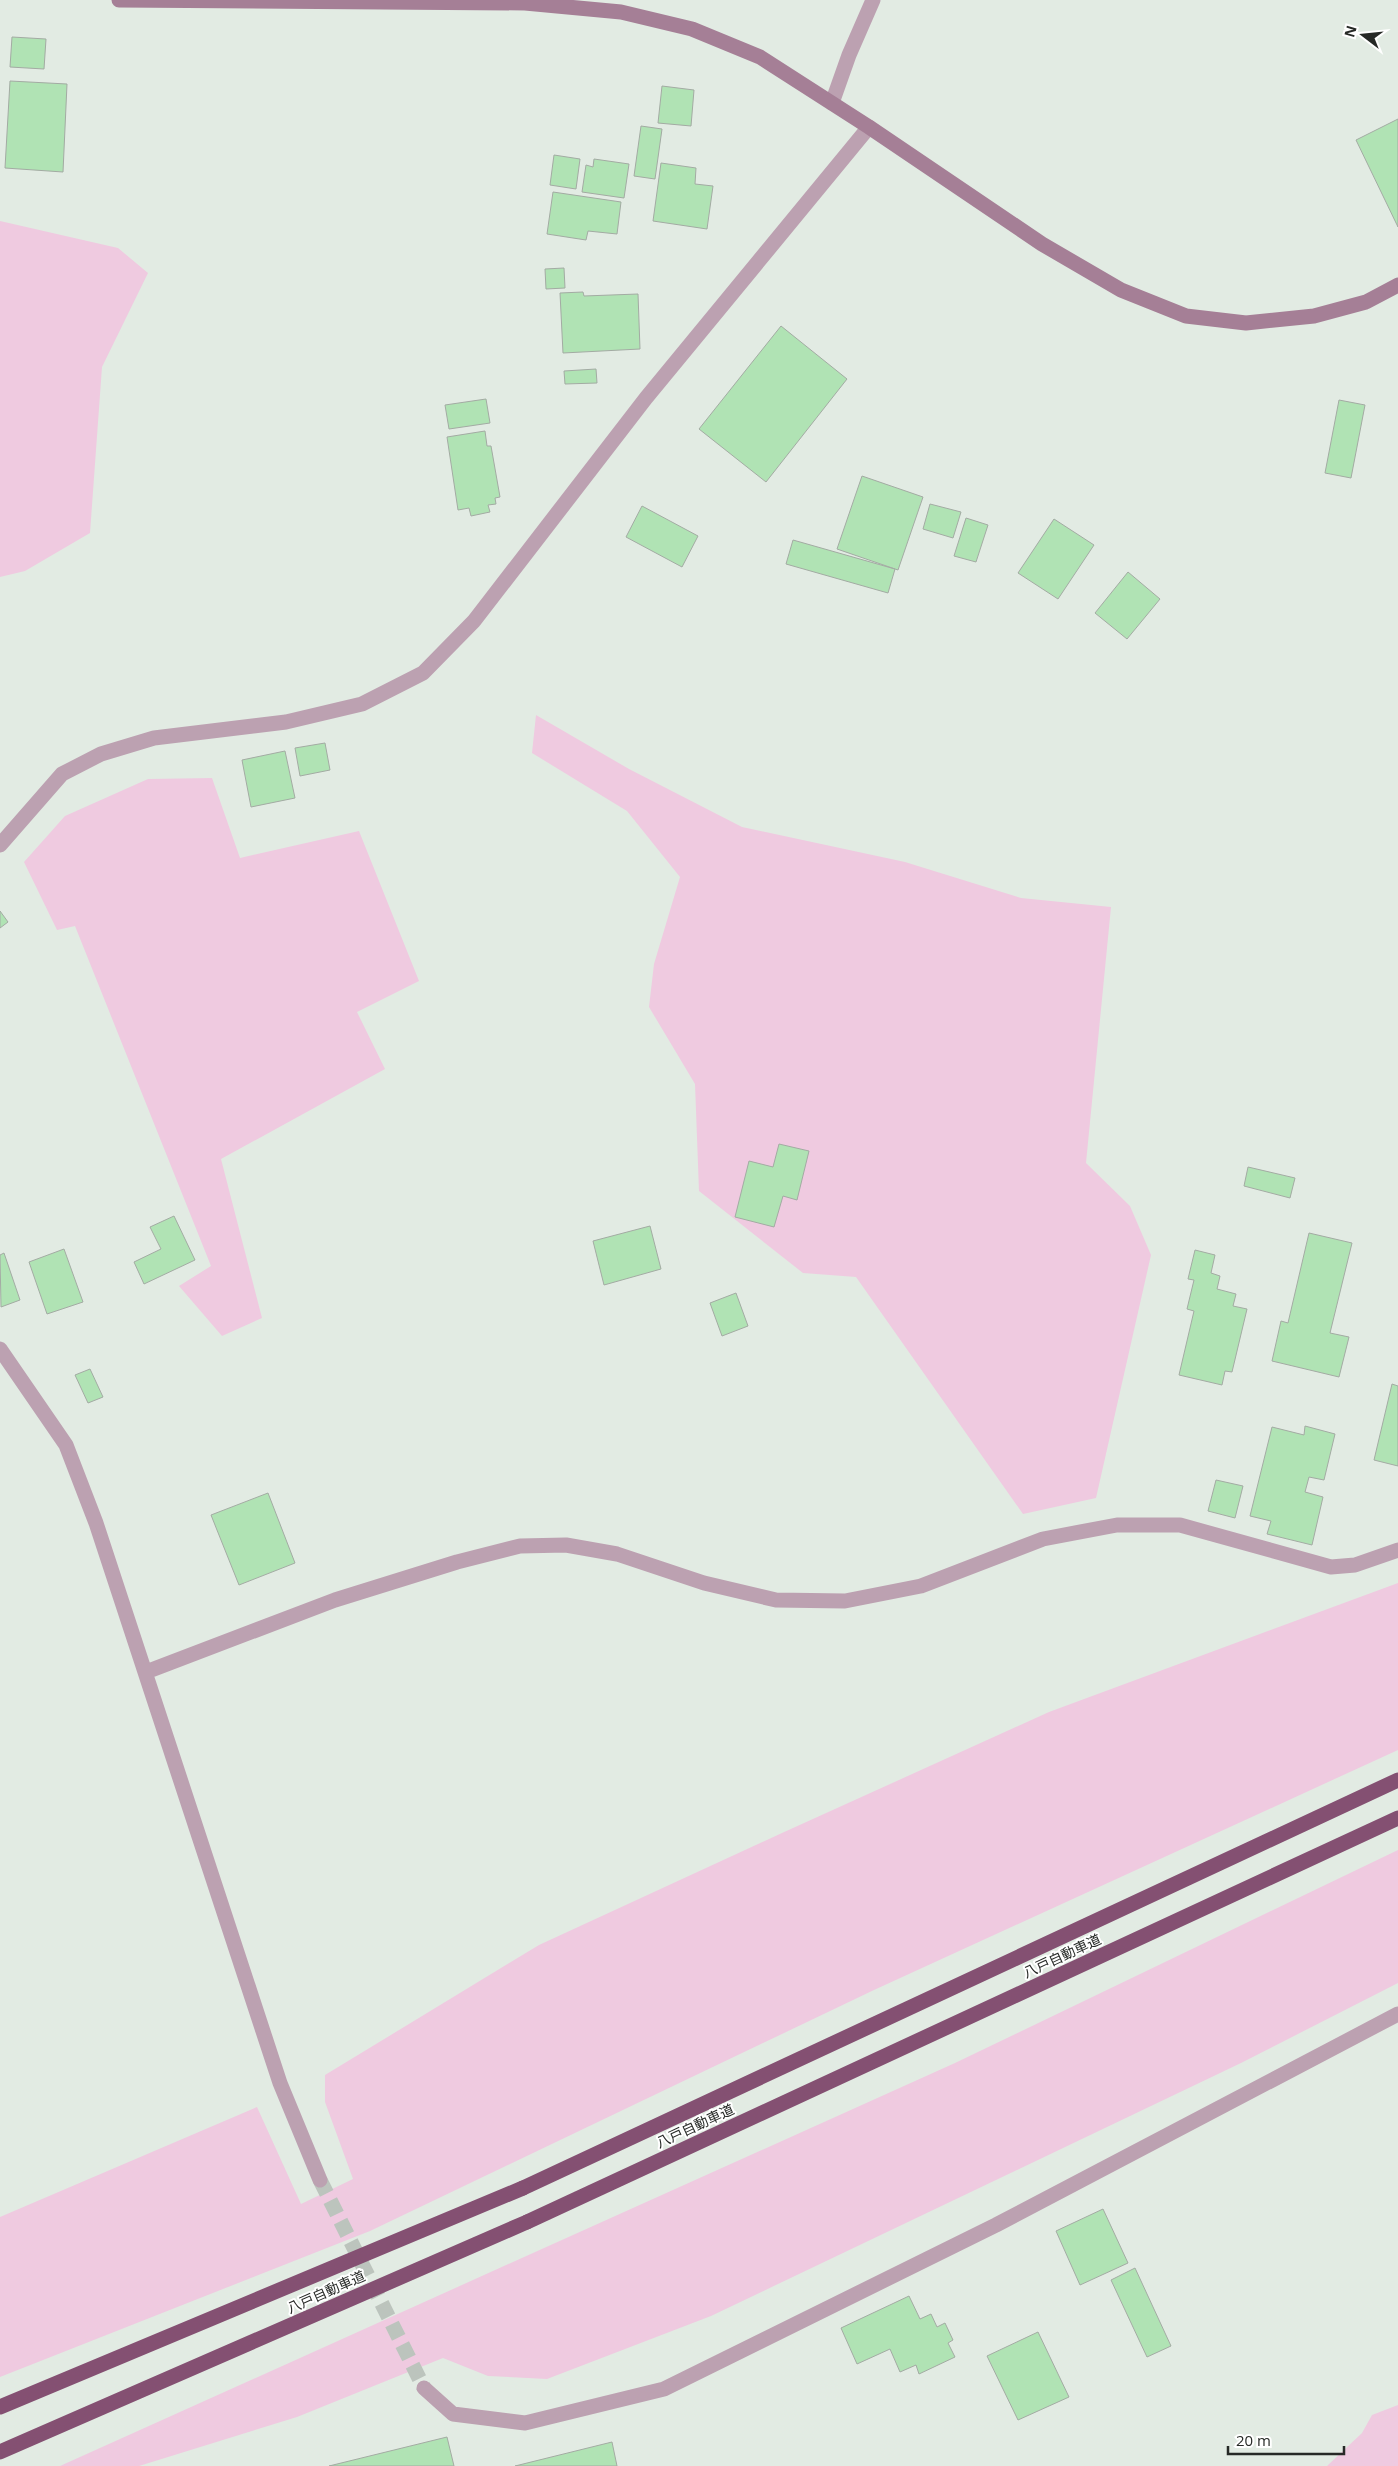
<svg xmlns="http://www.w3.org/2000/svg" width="1398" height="2466" font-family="'Open Sans','Noto Sans JP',sans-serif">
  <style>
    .green { fill: #efcae0 }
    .building { fill: #b0e3b4; stroke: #a3aba3 }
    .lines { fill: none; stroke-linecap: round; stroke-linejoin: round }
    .street-tunnel { stroke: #bcc4bd; stroke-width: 15; stroke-dasharray: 15 8; stroke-linecap: butt }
    .street { stroke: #bca1b1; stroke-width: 15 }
    .secondary { stroke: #a57f96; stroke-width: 15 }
    .highway { stroke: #845072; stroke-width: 15 }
    .highway-bridge { stroke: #845072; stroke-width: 15 }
    .labels { text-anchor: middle; stroke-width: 4; stroke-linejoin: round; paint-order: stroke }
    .street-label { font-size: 14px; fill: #262926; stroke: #fff }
  </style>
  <rect width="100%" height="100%" fill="#e2ebe3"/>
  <path class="green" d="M0,221L118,248L148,273L102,367L90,533L25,571L0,577Z
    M536,715L629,769L742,827L905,862L1021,898L1111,907L1086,1163L1130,1206L1151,1255L1096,1498L1023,1514L856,1277L803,1273L699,1191L695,1084L649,1007L654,964L680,877L627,811L532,753Z
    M212,778L240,858L359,831L419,981L357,1012L385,1069L221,1159L262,1318L222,1336L179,1286L211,1266L75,926L57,930L24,862L65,816L148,779Z
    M1398,1583V1750L874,1990L370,2231L0,2377V2217L257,2107L301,2204L353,2179L325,2102V2075L539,1945L782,1833L1049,1712Z
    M1398,1850V1983L1241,2063L711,2316L547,2379L488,2376L443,2358L297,2417L139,2466H60L955,2063Z
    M1398,2405V2466H1327L1362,2433L1372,2415Z"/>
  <path class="building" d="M12,37L46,39L44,69L10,67Z
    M10,81L67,84L63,172L5,168Z
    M662,86L694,90L691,126L658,123Z
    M1398,119V227L1356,140Z
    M641,126L662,129L655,179L634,176Z
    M554,155L580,159L576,189L550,185Z
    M594,159L629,164L624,198L582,192L586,165L593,167Z
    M661,163L696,168L695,184L713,186L707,229L653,221Z
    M553,192L621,202L617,234L588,231L586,240L547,234Z
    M564,268L565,288L546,289L545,269Z
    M583,292L584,296L638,294L640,349L563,353L560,293Z
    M781,326L847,379L766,482L699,429Z
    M596,369L597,383L565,384L564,371Z
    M486,399L490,423L449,429L445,405Z
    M1339,400L1365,405L1351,478L1325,473Z
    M485,431L487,446H491L500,497L495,498L496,504L488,505L490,512L471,516L469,508L458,510L447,437Z
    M862,476L923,497L898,570L837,549Z
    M930,504L961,512L953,538L923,529Z
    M642,506L698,536L682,567L626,537Z
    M966,518L988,525L976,562L954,556Z
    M1054,519L1094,545L1058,599L1018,573Z
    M793,540L895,569L888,593L786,564Z
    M1128,572L1160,599L1127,639L1095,613Z
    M325,743L330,770L300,776L295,748Z
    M285,751L295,798L251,807L242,760Z
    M0,911L8,922L0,928Z
    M779,1144L809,1151L797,1200L783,1196L774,1227L735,1217L749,1161L773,1167Z
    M1248,1167L1295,1178L1290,1198L1244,1186Z
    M174,1216L195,1260L144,1284L134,1262L161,1249L150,1227Z
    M650,1226L661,1269L604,1285L593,1241Z
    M1309,1233L1352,1243L1330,1333L1349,1337L1339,1377L1272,1361L1281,1321L1288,1323Z
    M64,1249L83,1302L47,1314L29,1262Z
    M1195,1250L1215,1255L1211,1273L1220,1276L1217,1289L1236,1294L1233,1306L1247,1309L1232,1372L1225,1371L1222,1385L1179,1375L1194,1311L1187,1309L1194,1280L1188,1279Z
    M4,1253L20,1300L1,1307L0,1255Z
    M736,1293L748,1326L722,1336L710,1303Z
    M90,1369L103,1397L88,1403L75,1375Z
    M1392,1384L1398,1386V1466L1374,1460Z
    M1305,1426L1335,1434L1324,1480L1309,1477L1305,1492L1323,1497L1312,1545L1267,1534L1271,1521L1250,1516L1272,1427L1304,1435Z
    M1216,1480L1243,1486L1235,1518L1208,1511Z
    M268,1493L295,1563L239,1585L211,1515Z
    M1103,2209L1128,2263L1080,2285L1056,2231Z
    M1135,2268L1171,2346L1147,2357L1111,2280Z
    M909,2296L920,2319L931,2314L937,2327L945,2323L953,2340L948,2343L955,2357L919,2374L916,2365L900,2372L890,2349L857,2364L841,2328Z
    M1038,2332L1069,2397L1018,2420L987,2356Z
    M447,2437L454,2466H329Z
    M612,2442L617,2466H515Z"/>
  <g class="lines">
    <path class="street-tunnel" d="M320,2180L424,2388"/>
    <path class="street" d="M832,103L849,55L873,0
      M0,845L62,774L101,754L154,738L286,722L362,704L423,673L474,621L646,398L869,127
      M0,1349L66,1445L96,1523L280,2083L320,2180
      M146,1672L335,1600L457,1562L520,1546L566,1545L617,1554L704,1583L776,1600L845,1601L921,1586L1043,1539L1117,1525H1180L1331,1567L1355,1565L1398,1550
      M424,2388L453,2414L525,2423L664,2389L996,2225L1398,2014"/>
    <path class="secondary" d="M119,0L525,3L621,12L692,29L760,57L869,127L1042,244L1121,290L1186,316L1246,323L1314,316L1366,302L1398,285"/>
    <path class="highway" d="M523,2188L1398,1780
      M527,2222L1398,1818"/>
    <path class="highway-bridge" d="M0,2407L523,2188
      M0,2452L527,2222"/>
  </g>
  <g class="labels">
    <g class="street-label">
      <text transform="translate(1062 1956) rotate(-25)" y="5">八戸自動車道</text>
      <text transform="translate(695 2126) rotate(-25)" y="5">八戸自動車道</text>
      <text transform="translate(326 2292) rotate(-24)" y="5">八戸自動車道</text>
    </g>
  </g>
  <g transform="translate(1363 35) rotate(286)" stroke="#ffffff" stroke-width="4" paint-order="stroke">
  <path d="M0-4L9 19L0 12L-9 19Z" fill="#262926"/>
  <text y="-8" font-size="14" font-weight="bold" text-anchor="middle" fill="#262926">N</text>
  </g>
  <path d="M1228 2446v8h116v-8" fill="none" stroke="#262926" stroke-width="2.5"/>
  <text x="1236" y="2446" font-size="15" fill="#262926" stroke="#ffffff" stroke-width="4" paint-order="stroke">20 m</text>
</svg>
